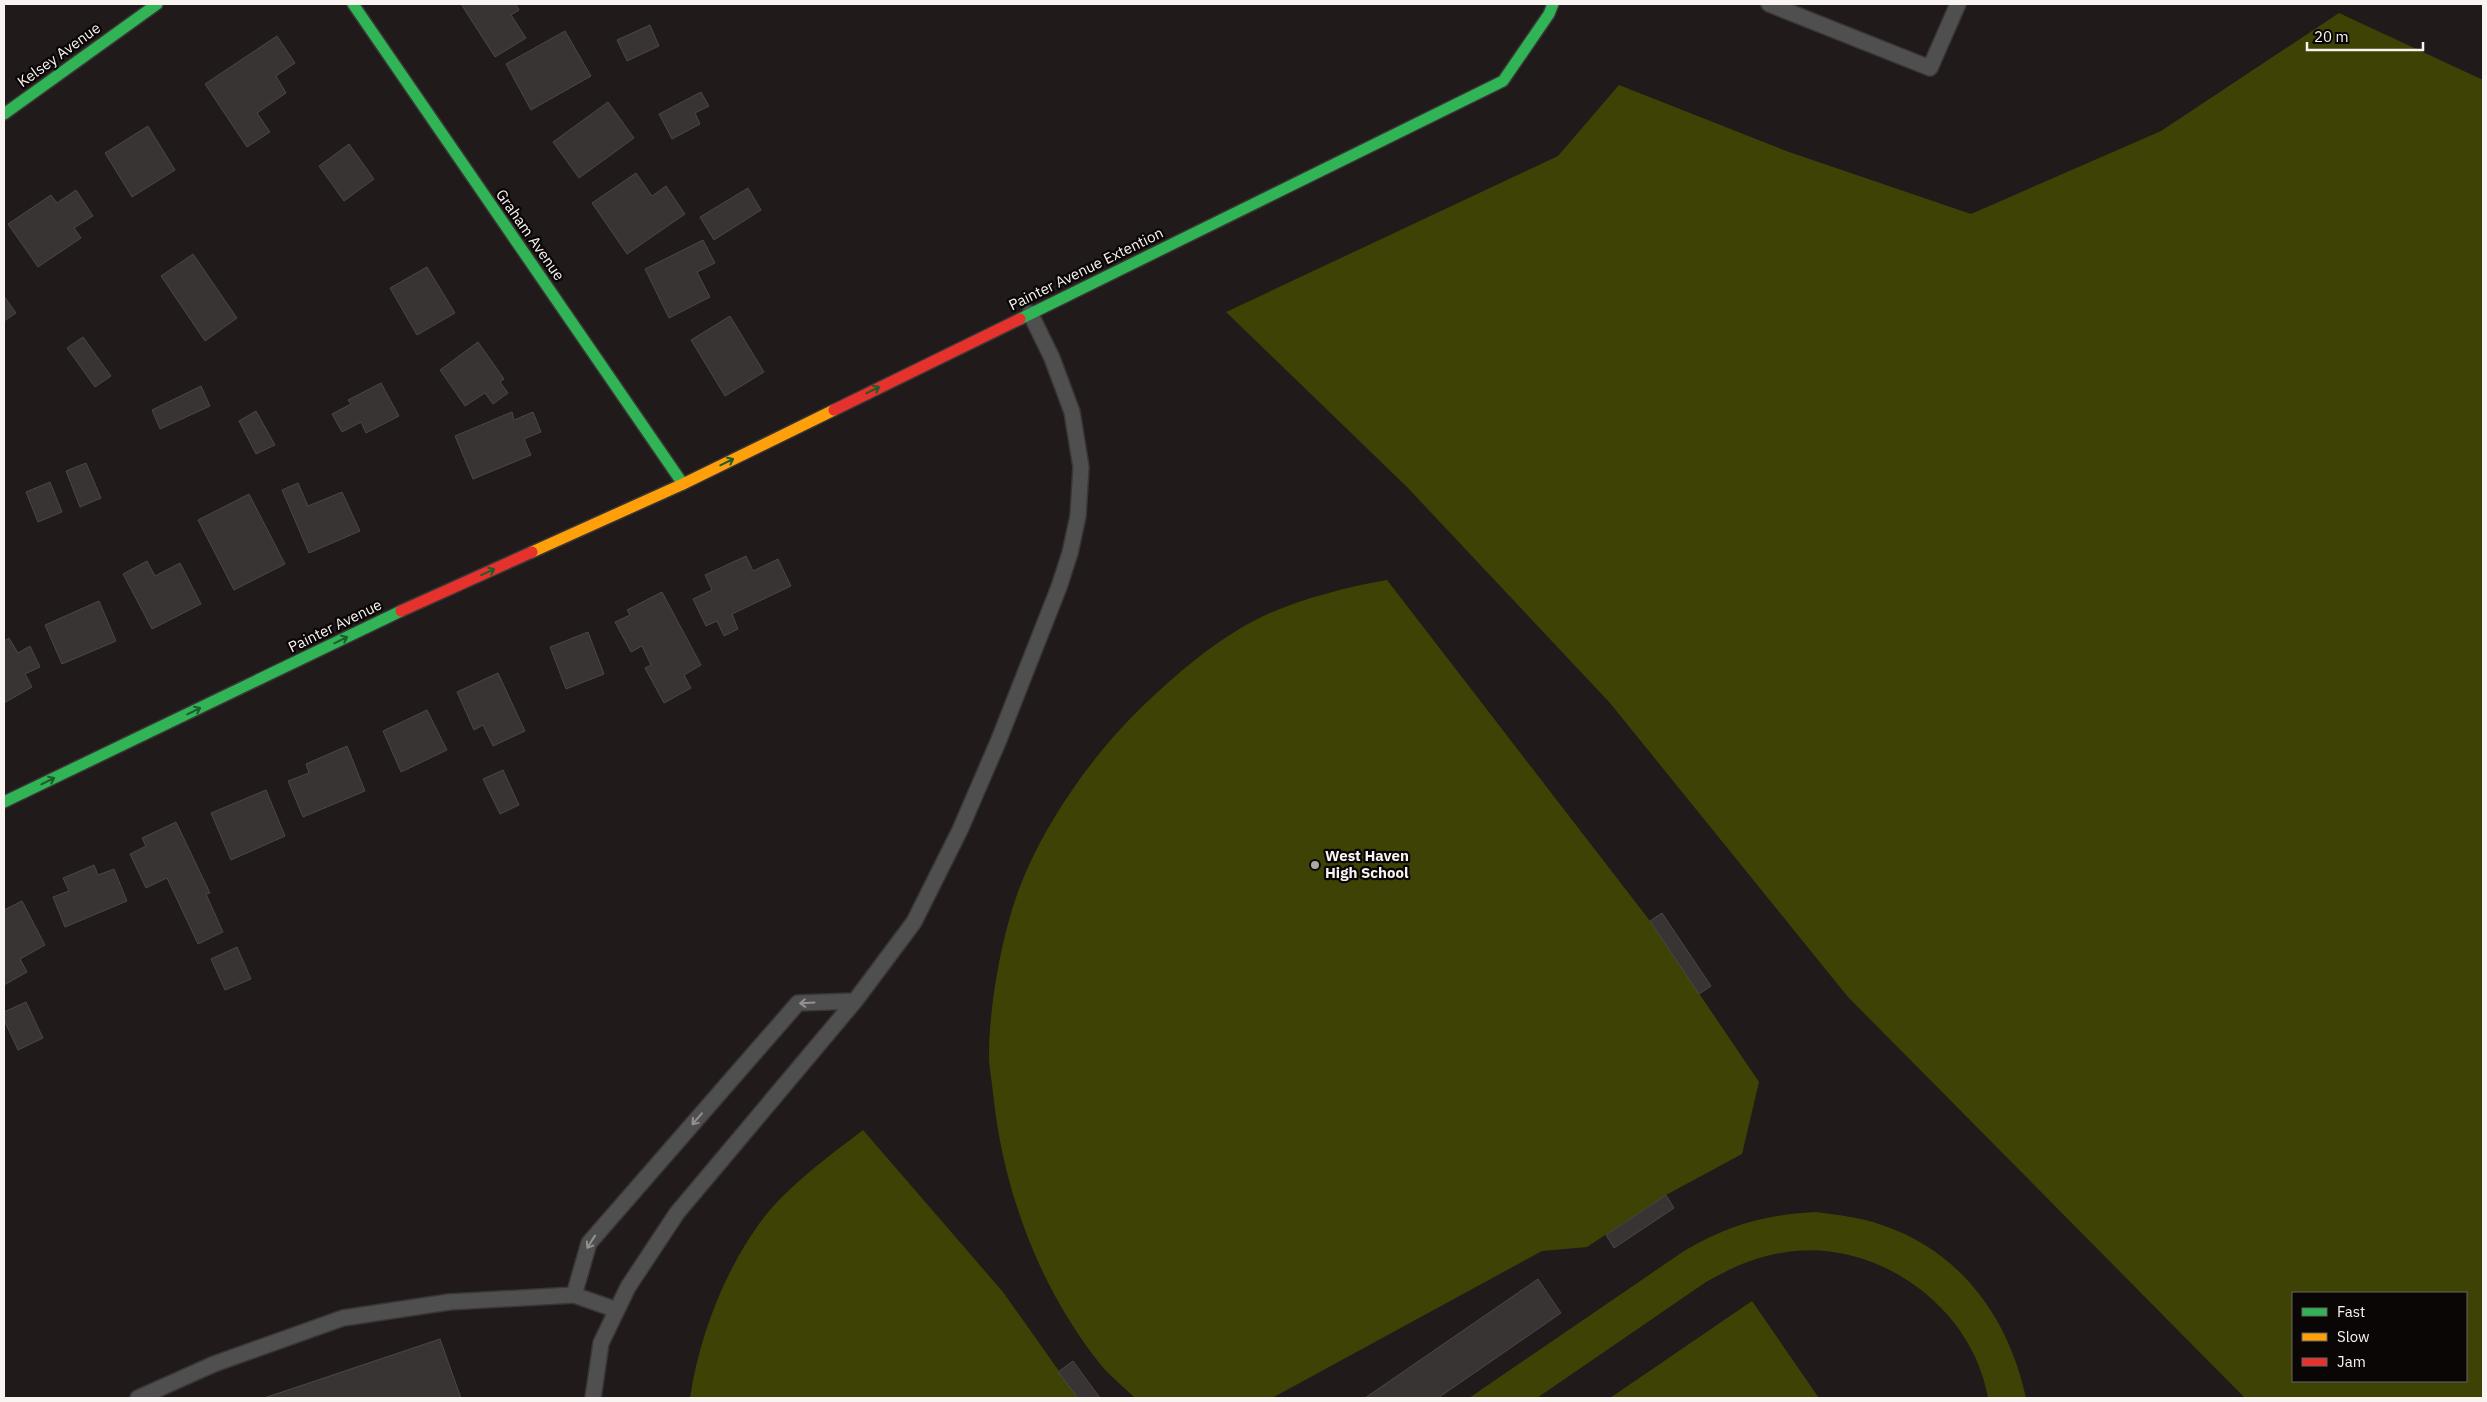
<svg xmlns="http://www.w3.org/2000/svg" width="2487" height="1402" font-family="'IBM Plex Sans',sans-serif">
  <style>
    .green { fill: #3e4205; fill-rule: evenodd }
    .building { fill: #383434; stroke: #4c4746 }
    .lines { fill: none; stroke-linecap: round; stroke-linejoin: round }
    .lane-casing { stroke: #393635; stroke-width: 18 }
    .fast-casing { stroke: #393635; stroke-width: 14 }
    .slow-casing { stroke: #393635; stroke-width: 14 }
    .jam-casing { stroke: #393635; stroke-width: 14 }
    .lane { stroke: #504f4f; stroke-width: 15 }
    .fast { stroke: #30b455; stroke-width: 11 }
    .slow { stroke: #ff9f0a; stroke-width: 11 }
    .jam { stroke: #e5322d; stroke-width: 11 }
    .oneway { stroke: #1c5d2d }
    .oneway2 { stroke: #949190 }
    .poi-dot { fill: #ada7a6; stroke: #090605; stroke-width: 2 }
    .labels { text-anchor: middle; stroke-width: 4.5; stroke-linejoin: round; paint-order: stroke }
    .street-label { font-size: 15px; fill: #f9f3f1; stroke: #090605 }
    .poi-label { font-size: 15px; font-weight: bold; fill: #f9f3f1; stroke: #090605; text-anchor: start }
  </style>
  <rect width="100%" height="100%" fill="#201b1a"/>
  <path class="green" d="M2339,13L2483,80V1398H2245L1848,997L1610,703L1407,487L1226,312L1558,156L1619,85L1789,152L1971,214L2161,131ZM2293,1293H2466V1381H2293Z
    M1387,580L1650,921L1759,1082L1742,1154L1666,1195L1587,1247L1542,1251L1272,1398H1135C1124,1387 1111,1377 1101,1365C1039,1288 1003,1190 993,1093C992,1081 989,1068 989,1056C989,1012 999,952 1012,910C1034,836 1091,755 1146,703C1183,668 1223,634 1270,613C1308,597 1347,587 1387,580Z
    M863,1130L1003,1292L1078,1398H690C699,1338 723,1274 759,1224C786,1187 828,1157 863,1130Z
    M1815,1212C1838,1215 1860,1217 1882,1225C1962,1252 2009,1319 2026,1398H1988C1973,1310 1884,1243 1795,1251C1762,1254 1734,1266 1706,1282L1537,1398H1469L1684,1251C1729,1225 1764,1215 1815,1212Z
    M1752,1301L1819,1398H1610Z"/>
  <path class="building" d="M461,4H516L519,10L511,15L526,38L495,57Z
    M650,25L659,46L627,61L617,40Z
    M565,31L591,76L531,110L506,64Z
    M277,36L295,63L276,76L286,93L257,113L270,132L247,147L205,84Z
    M701,92L709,106L695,113L700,124L672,139L659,114Z
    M608,102L634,138L579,178L553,142Z
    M148,126L175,170L132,197L105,153Z
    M349,144L374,179L344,201L319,166Z
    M636,173L652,196L666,186L685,214L627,254L592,203Z
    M748,188L761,210L714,240L700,217Z
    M76,190L93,216L74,228L81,238L38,267L8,224L51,195L57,203Z
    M703,240L715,263L697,272L710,297L669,318L645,269Z
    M193,254L237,318L205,341L161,276Z
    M427,267L455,313L417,335L390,288Z
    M4,296L16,313L4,321Z
    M730,316L764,372L725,396L691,340Z
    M83,337L111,376L95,387L67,348Z
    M478,342L504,379L500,382L508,393L493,404L485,393L465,406L440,370Z
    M381,383L399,416L366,433L361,422L342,432L332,414L351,404L348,400Z
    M201,386L210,406L160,429L152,410Z
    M256,411L275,445L256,454L239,421Z
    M512,412L514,420L533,412L541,432L524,439L531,455L473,479L455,436Z
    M86,463L101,498L80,507L66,471Z
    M50,482L62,512L38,522L26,492Z
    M298,483L308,506L342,492L360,531L309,553L282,490Z
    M249,494L285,564L234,590L198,520Z
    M746,556L753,571L778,559L791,586L732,614L738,629L724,636L717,621L706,626L693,599L712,590L705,575Z
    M147,561L155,576L180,563L201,604L152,629L123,574Z
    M662,592L701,665L684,675L691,688L664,703L645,668L651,665L642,646L631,652L615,622L630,615L627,610Z
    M99,601L116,641L62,664L45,625Z
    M588,632L604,674L566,689L550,647Z
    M9,638L18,653L30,646L40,667L25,674L32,687L4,703V641Z
    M498,673L525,731L493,746L483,725L474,730L457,692Z
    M427,710L447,750L401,772L383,731Z
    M347,746L365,791L303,817L288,781L309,773L306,764Z
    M503,770L519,805L500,814L483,779Z
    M266,790L285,836L231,860L211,813Z
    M176,822L210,893L206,894L223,932L198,944L167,878L146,888L130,854L146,846L142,838Z
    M94,865L98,875L114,869L127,901L65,927L53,897L69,891L63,878Z
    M22,901L45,945L20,959L27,972L4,985V910Z
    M1662,913L1711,986L1699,994L1650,921Z
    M237,947L251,979L225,990L211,959Z
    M26,1002L43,1038L18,1050L4,1020V1012Z
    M1666,1195L1674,1208L1614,1248L1606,1235Z
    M1538,1279L1561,1313L1438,1398H1365Z
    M440,1339L461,1398H264L297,1387Z
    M1073,1361L1100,1398H1078L1058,1372Z"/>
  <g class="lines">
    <defs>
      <path id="lane" d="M1769,4L1930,68L1958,4
        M574,1295L589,1243L798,1003L855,1001
        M138,1398L214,1364L343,1318L449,1302L574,1295L617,1310
        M593,1398L601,1343L628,1287L677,1213L855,1001L914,922L960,830L998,742L1059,587L1070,553L1078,516L1081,467L1072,412L1052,358L1030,313"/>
      <path id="fast" d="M353,4L683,484
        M4,114L157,4
        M1020,319L1503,81L1549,14L1553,4
        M4,802L401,611"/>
      <path id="slow" d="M532,552L683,484L834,410"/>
      <path id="jam" d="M834,410L1020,319
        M401,611L532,552"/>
    </defs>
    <use href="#lane" class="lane-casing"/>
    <use href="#fast" class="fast-casing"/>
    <use href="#slow" class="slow-casing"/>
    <use href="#jam" class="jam-casing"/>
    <use href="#lane" class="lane"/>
    <use href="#fast" class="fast"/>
    <use href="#slow" class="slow"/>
    <use href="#jam" class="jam"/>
  </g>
  <defs><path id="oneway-shaft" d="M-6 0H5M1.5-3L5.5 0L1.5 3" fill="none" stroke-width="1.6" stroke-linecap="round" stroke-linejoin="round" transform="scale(1.25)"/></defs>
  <g class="oneway">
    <use href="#oneway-shaft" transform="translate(873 390) rotate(-26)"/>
    <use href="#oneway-shaft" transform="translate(727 462) rotate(-26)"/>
    <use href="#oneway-shaft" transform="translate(488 572) rotate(-24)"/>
    <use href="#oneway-shaft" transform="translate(341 640) rotate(-26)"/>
    <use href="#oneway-shaft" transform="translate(194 711) rotate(-26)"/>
    <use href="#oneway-shaft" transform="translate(48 781) rotate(-26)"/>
  </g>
  <g class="oneway2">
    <use href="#oneway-shaft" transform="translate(807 1003) rotate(177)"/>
    <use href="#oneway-shaft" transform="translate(697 1119) rotate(131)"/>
    <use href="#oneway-shaft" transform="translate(591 1242) rotate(122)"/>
  </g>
  <circle class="poi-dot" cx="1315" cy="865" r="5"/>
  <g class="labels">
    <g class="street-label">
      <text transform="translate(59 55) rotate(-36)" y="5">Kelsey Avenue</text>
      <text transform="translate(530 235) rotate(55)" y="5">Graham Avenue</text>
      <text transform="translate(1086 269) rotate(-26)" y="5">Painter Avenue Extention</text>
      <text transform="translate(335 626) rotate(-26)" y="5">Painter Avenue</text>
    </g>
    <g class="poi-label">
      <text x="1325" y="861">West Haven<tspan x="1325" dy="17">High School</tspan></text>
    </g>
  </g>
  <rect width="2487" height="1402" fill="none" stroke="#f9f3f1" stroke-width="10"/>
  <rect x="2292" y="1292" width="175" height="90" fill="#090605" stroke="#696563"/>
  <rect x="2302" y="1308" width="25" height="8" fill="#30b455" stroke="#696563"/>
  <text x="2337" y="1317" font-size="15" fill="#f9f3f1">Fast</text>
  <rect x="2302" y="1333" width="25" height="8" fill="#ff9f0a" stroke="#696563"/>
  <text x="2337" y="1342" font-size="15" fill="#f9f3f1">Slow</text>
  <rect x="2302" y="1358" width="25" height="8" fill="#e5322d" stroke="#696563"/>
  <text x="2337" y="1367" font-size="15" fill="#f9f3f1">Jam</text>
  <path d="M2307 42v8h116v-8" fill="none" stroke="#f9f3f1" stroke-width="2.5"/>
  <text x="2314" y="42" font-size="15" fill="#f9f3f1" stroke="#090605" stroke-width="4" paint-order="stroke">20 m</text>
</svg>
